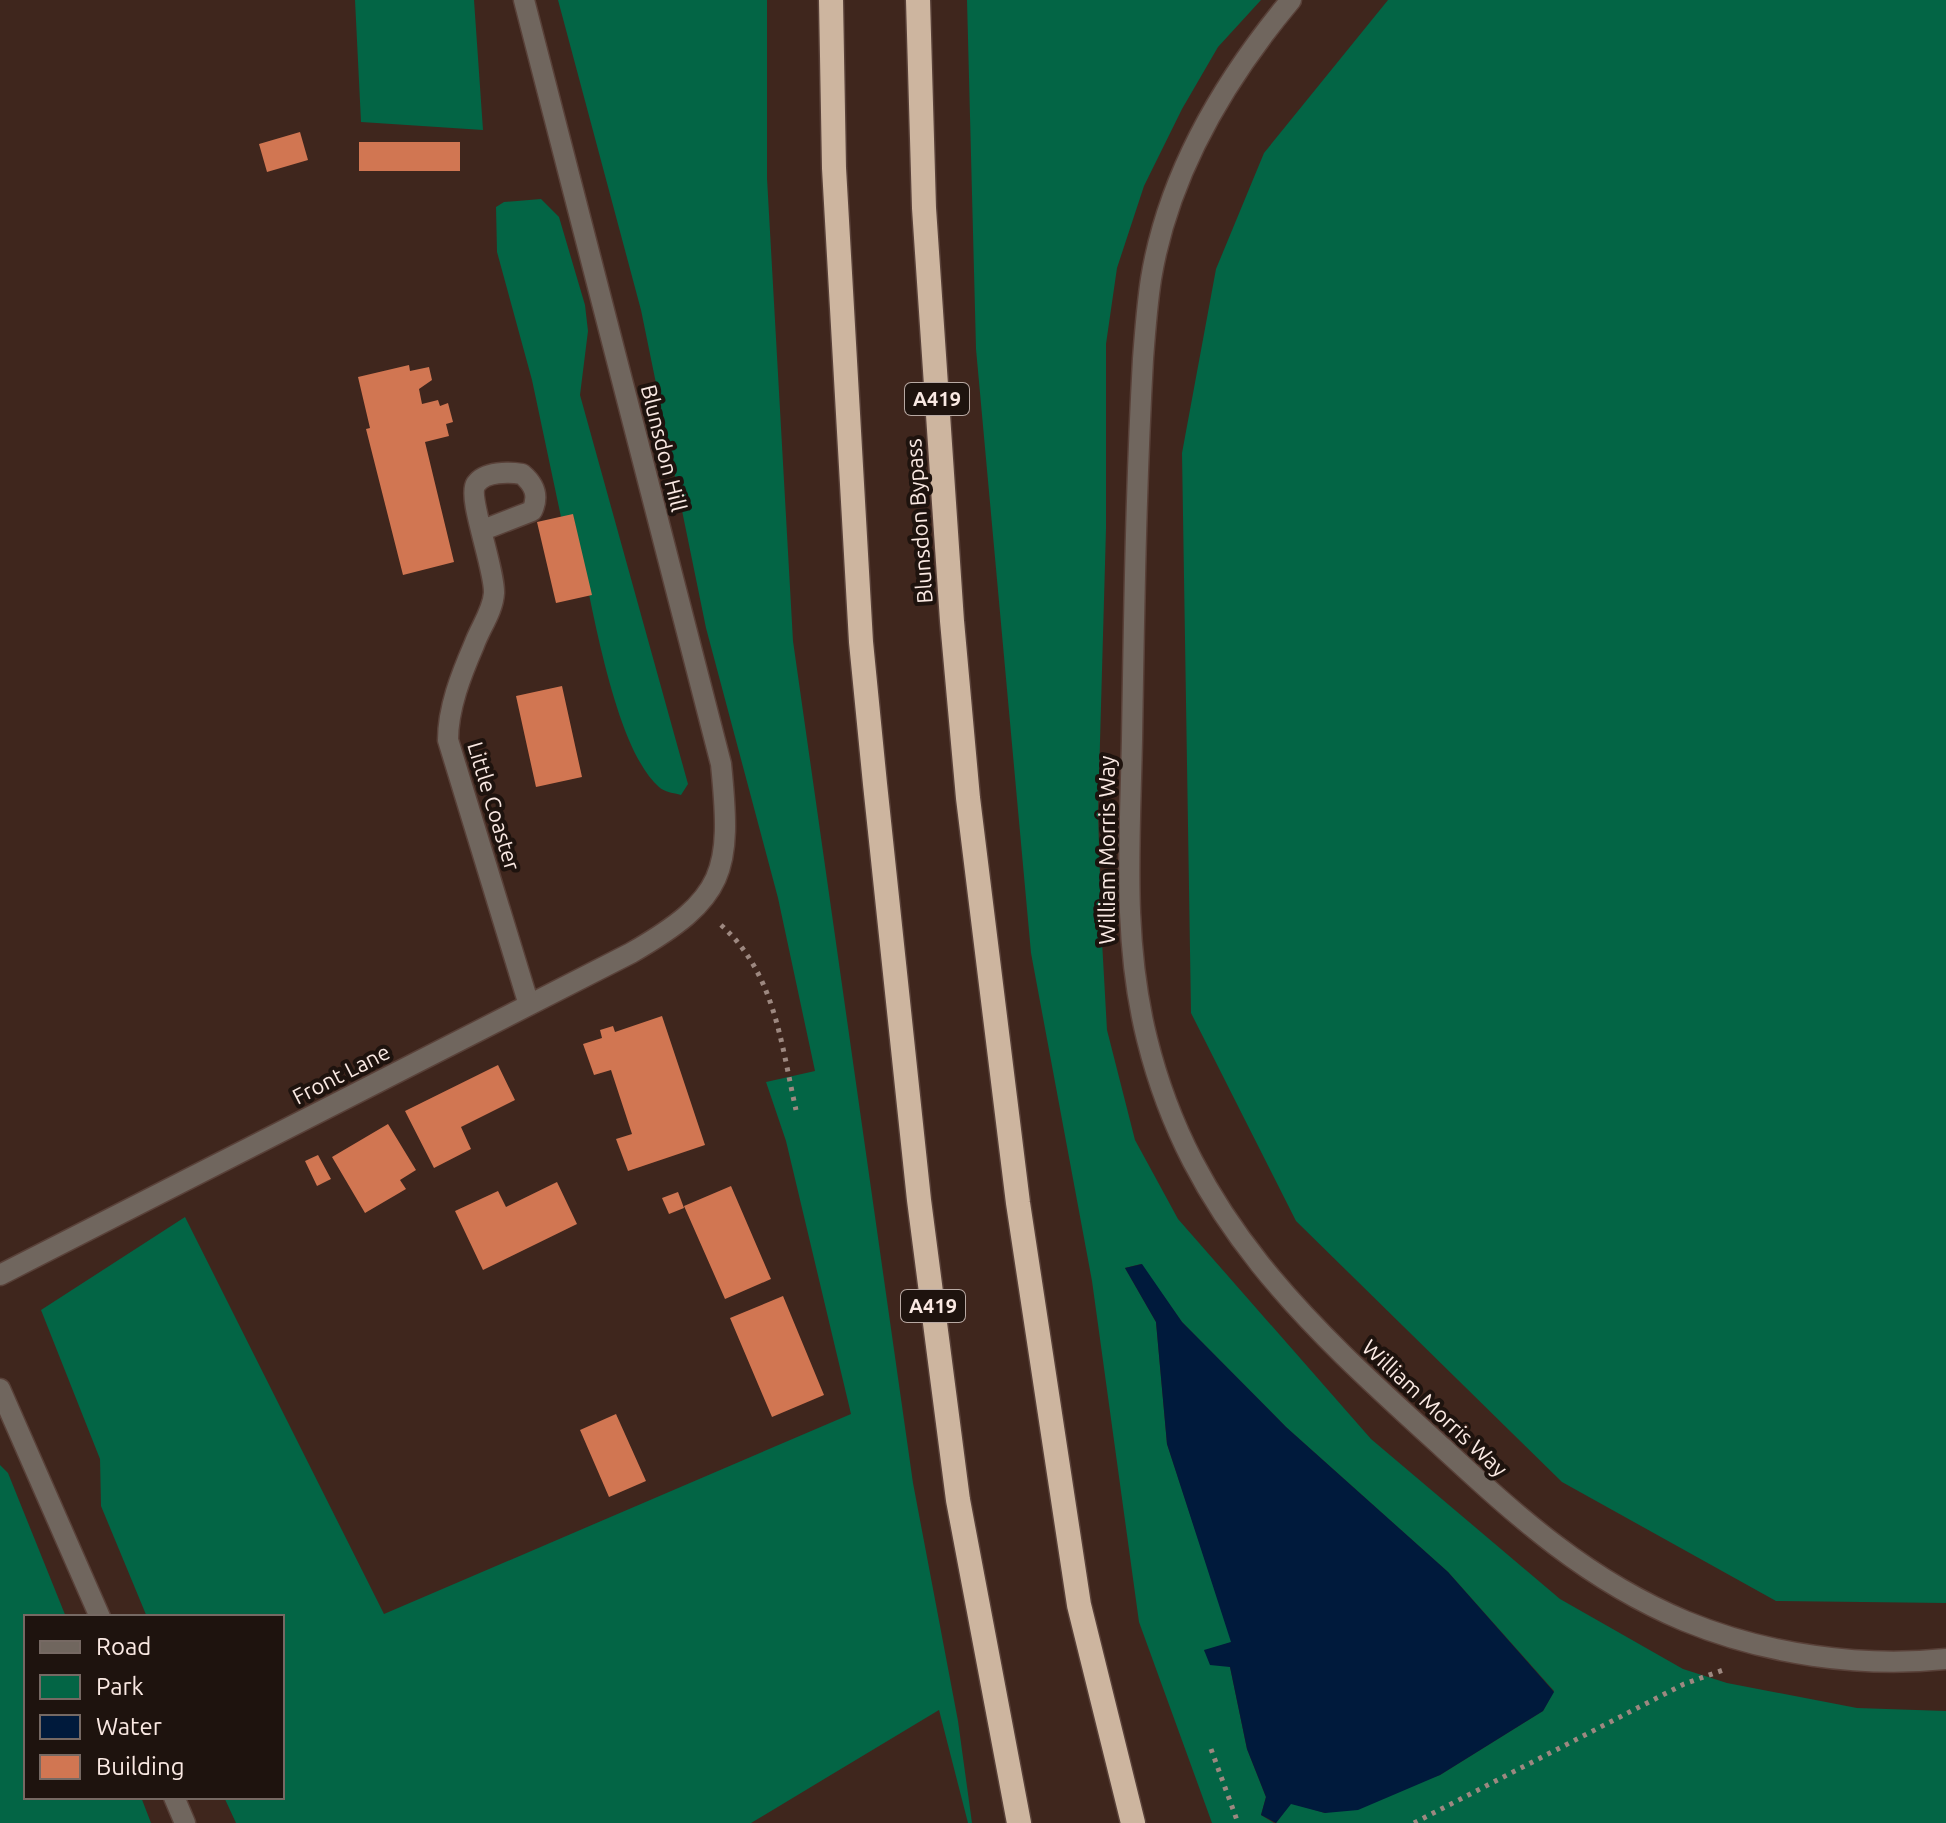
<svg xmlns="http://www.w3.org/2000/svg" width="1946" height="1823" font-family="Ubuntu,sans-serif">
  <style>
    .green { fill: #036545 }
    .water { fill: #001a3c }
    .building { fill: #d17652 }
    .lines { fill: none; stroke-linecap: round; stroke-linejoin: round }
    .minor-casing { stroke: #594139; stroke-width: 23 }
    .highway-casing { stroke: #594139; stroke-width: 27 }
    .path { stroke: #9d8880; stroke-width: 5; stroke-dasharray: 4 6; stroke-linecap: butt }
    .minor { stroke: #70665e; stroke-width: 20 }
    .highway { stroke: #cdb59f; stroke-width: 24 }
    .labels { text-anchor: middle; stroke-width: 8; stroke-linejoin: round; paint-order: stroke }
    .shield { fill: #1e130e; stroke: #b8a9a3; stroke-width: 2 }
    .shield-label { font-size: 20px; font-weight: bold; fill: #fae9e3 }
    .street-label { font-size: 22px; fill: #fae9e3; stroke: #1e130e }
  </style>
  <rect width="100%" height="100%" fill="#3f261d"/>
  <path class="green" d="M355,0H474L483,130L361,122Z
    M558,0H767V178L793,641L913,1483L958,1721L972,1823H968L939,1710L751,1823H236L224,1797H282V1617H147L101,1506L100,1459L41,1310L185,1217L384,1614L851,1414L786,1141L766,1082L815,1071L778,898L706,628L641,310Z
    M967,0H1261L1218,47L1182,109L1144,186L1117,268L1106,344V529L1098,813L1102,941L1107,1030L1135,1140L1178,1219L1371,1439L1560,1599L1683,1669L1727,1683L1857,1708L1946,1711V1823H1276L1291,1803L1325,1813L1440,1775L1543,1711L1554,1691L1448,1572L1286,1427L1182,1322L1141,1264L1125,1268L1156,1322L1167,1444L1232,1642L1204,1651L1230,1667L1247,1749L1266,1797L1261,1815L1274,1823H1212L1139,1622L1092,1281L1031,953L976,349Z
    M1388,0H1946V1603L1776,1601L1562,1482L1296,1221L1191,1013L1182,453L1216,269L1264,153Z
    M541,199L559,217L585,305L588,331L580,395L688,784L681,795C674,793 664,792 659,787C611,745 588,580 573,515L561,517L532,380L497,252L496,207L504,202Z
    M0,1465L8,1473L66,1617H26V1797H141L151,1823H0Z"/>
  <path class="water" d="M1142,1264L1182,1322L1286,1427L1448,1572L1554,1692L1543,1711L1440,1775L1358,1810L1325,1813L1291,1804L1276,1823L1261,1815L1266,1797L1247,1749L1230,1667L1210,1665L1204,1650L1231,1642L1167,1444L1156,1322L1125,1268Z"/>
  <path class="building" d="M300,132L308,160L267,172L259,144Z
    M359,142H460V171H359Z
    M409,365L410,371L429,367L432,380L419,389L422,404L438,400L440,406L448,403L453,422L446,424L449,436L425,442L454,562L403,575L366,429L370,428L358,377Z
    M573,514L592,595L556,603L537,522Z
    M562,686L582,777L536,787L516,696Z
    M662,1016L705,1145L628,1171L616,1139L632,1134L611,1070L594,1075L583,1044L602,1038L600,1030L613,1026L615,1032Z
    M498,1065L515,1100L461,1127L471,1149L434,1168L405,1111Z
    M388,1124L416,1170L400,1180L406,1189L365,1213L332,1157Z
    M318,1155L331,1179L317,1186L305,1161Z
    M557,1182L577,1224L483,1270L455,1211L498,1191L506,1207Z
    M731,1186L771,1279L725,1299L684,1206Z
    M678,1192L684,1208L669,1214L662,1198Z
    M783,1296L824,1395L772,1417L730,1318Z
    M616,1414L646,1481L609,1497L580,1430Z"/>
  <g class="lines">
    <defs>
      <path id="minor" d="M1291,0C1225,79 1168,175 1151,279C1147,305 1145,332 1143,359C1136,486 1134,612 1132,739C1130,841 1122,939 1147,1039C1192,1221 1309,1326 1442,1447C1519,1518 1587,1580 1685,1621C1765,1654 1860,1668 1946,1659
        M483,530L532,511C539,496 535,485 522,474C509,472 485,471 476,484C467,497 495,569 494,593C493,611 480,628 474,645C461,675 448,708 448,740L529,1005
        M0,1275L631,953C726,898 732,872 721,764L524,0
        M0,1389L100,1617
        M174,1797L185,1823"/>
      <path id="highway" d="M831,0L834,168L861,642L875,784L919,1200L958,1500L1019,1823
        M918,0L924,208L952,621L968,798L1018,1203L1079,1605L1133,1823"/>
    </defs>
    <use href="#minor" class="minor-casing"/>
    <use href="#highway" class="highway-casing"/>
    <path class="path" d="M721,925C775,973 781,1044 796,1110
      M1211,1749L1238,1823
      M1414,1823L1684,1684L1726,1669"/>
    <use href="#minor" class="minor"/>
    <use href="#highway" class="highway"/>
  </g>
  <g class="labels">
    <g class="shield">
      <rect x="905" y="383" width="64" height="32" rx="6"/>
      <rect x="901" y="1290" width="64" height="32" rx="6"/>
    </g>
    <g class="shield-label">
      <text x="937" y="406">A419</text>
      <text x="933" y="1313">A419</text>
    </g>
    <g class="street-label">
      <text transform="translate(664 448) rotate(76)" y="8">Blunsdon Hill</text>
      <text transform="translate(919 521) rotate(-94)" y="8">Blunsdon Bypass</text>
      <text transform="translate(494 806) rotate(73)" y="8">Little Coaster</text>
      <text transform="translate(1107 850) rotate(-90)" y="8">William Morris Way</text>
      <text transform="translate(341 1074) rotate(-27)" y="8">Front Lane</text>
      <text transform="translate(1435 1408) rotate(43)" y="8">William Morris Way</text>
    </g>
  </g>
  <rect x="24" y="1615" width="260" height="184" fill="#1e130e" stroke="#766963" stroke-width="2"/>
  <rect x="40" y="1641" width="40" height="12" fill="#70665e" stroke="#766963" stroke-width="2"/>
  <text x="96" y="1655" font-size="24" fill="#fae9e3">Road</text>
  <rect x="40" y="1675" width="40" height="24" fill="#036545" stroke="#766963" stroke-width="2"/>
  <text x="96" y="1695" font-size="24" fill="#fae9e3">Park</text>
  <rect x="40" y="1715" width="40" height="24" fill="#001a3c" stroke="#766963" stroke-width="2"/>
  <text x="96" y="1735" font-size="24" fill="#fae9e3">Water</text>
  <rect x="40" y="1755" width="40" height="24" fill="#d17652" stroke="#766963" stroke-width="2"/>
  <text x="96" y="1775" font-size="24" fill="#fae9e3">Building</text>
</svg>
